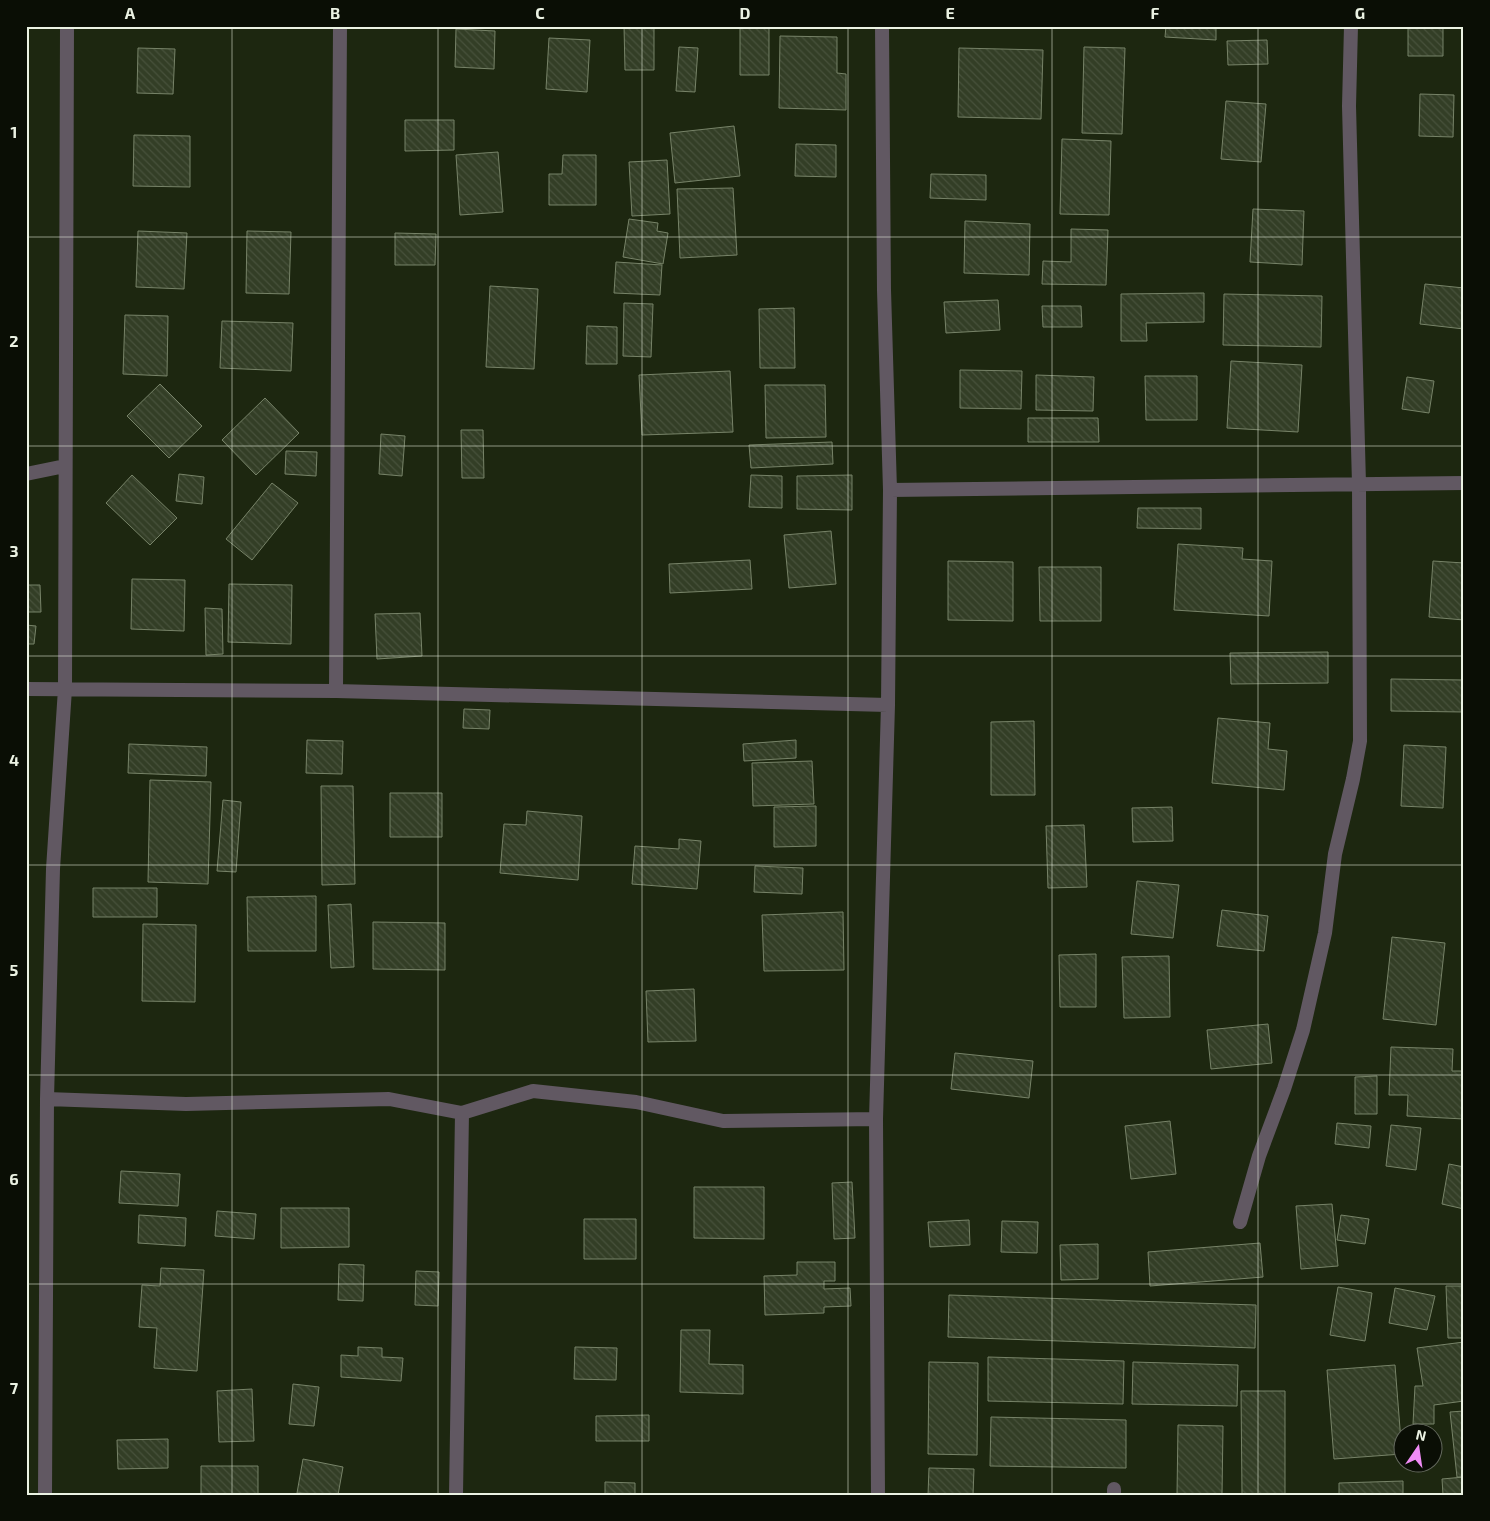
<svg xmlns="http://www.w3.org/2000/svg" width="1490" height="1521" font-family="'Exo 2',sans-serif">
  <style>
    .building { fill: url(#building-back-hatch); stroke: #778368 }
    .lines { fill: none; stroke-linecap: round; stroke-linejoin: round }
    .service { stroke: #615862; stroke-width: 14 }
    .minor { stroke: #615862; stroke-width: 14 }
    .grid { fill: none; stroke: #ebf2e3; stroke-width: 1; stroke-opacity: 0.55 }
    .neatline { fill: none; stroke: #ebf2e3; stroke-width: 2 }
    .grid-label { font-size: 16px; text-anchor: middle; font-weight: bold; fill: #ebf2e3 }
  </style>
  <defs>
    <pattern id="building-back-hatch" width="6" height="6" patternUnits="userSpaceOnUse" patternTransform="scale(1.25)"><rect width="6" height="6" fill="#333e26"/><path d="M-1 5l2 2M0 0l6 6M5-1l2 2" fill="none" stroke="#47513b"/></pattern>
  </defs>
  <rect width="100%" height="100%" fill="#1d2710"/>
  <path class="building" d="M624,26H654V70H625Z
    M1166,26H1216V40L1165,37Z
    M1408,26H1443V56H1408Z
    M740,27H769V75H740Z
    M456,29L495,31L494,69L455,67Z
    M780,36L837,37V73L846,74V110L779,108Z
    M549,38L590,40L587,92L546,89Z
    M1267,40L1268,64L1228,65L1227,41Z
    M679,47L698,48L695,92L676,91Z
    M1084,47L1125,48L1122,134L1082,133Z
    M138,48L175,49L173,94L137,93Z
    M959,48L1043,50L1041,119L958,117Z
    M1420,94L1454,95L1453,137L1419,136Z
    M1226,101L1266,104L1261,162L1221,159Z
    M405,120H454V150L405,151Z
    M734,126L740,176L675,183L670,133Z
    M134,135L190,136V187L133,186Z
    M1062,139L1111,141L1109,215L1060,214Z
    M796,144L836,145V177L795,176Z
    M498,152L503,212L460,215L456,155Z
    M563,155H596V205H549V174H562Z
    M667,160L670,214L632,216L629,162Z
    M931,174L986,175V200L930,198Z
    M733,188L737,255L680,258L677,189Z
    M1253,209L1304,211L1302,265L1250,262Z
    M629,219L658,223L657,231L668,233L663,264L623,257Z
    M965,221L1030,224L1029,275L964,273Z
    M1071,229L1108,230L1106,285L1042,284L1043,261L1071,262Z
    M138,231L187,233L184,289L136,287Z
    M247,231L291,232L289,294L246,293Z
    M395,233L436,234L435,265H395Z
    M616,262L662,265L660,295L614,293Z
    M1425,284L1464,288V329L1420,324Z
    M490,286L538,289L534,369L486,367Z
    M1204,293V322L1146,323L1147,341H1121V294Z
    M1224,294L1322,296L1321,347L1223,345Z
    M998,300L1000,330L946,333L944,302Z
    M624,303L653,304L651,357L623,356Z
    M1042,306H1081L1082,327H1043Z
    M794,308L795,368H760L759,309Z
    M125,315L168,316L167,376L123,374Z
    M222,321L293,323L291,371L220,368Z
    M587,326L617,327V364H586Z
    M1231,361L1302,365L1298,432L1227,428Z
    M960,370L1022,371L1021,409L960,408Z
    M730,371L733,432L642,435L639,375Z
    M1036,375L1094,377L1093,411L1036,410Z
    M1145,376H1197V420H1146Z
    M1407,377L1434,381L1429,413L1402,409Z
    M160,384L202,426L169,458L127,416Z
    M765,385H825L826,437L766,438Z
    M265,398L299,433L256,475L222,440Z
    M1028,418H1098L1099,442H1028Z
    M461,430H483L484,478H462Z
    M381,434L405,436L402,476L379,474Z
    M832,442L833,464L751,468L749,445Z
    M286,451L317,452L316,476L285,474Z
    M179,474L204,477L202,504L176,501Z
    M132,475L177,518L150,545L106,503Z
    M751,475L782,476V508L749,507Z
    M852,475V510L797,509V476Z
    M272,483L298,503L252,560L226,539Z
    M1138,508H1201V529L1137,528Z
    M831,531L836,584L789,588L784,535Z
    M1178,544L1243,548L1242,559L1272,561L1269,616L1174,610Z
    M750,560L752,589L670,593L669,564Z
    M948,561L1013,562V621L948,620Z
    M1433,561L1464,563V620L1429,617Z
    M1039,567H1101V621H1040Z
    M132,579L185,580L184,631L131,629Z
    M229,584L292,585L291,644L228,642Z
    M26,585H40L41,612H26Z
    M205,608L222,609L223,654L206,655Z
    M420,613L422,656L377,659L375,614Z
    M26,625L36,626L34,644H26Z
    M1328,652V683L1231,684L1230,653Z
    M1391,679L1464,680V712L1391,711Z
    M464,709L490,710L489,729L463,728Z
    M1218,718L1270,723L1268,749L1287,751L1284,790L1212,783Z
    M1034,721L1035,795H991V722Z
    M307,740L343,741L342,774L306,773Z
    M796,740V758L744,761L743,744Z
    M129,744L207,747L206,776L128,773Z
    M1404,745L1446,747L1443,808L1401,806Z
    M812,761L814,804L753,806L752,763Z
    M150,780L211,782L208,884L148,882Z
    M321,786H353L355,884L322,885Z
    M390,793H442V837H390Z
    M223,800L241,802L236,872L217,871Z
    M816,806V846L774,847V807Z
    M1172,807L1173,841L1133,842L1132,808Z
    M527,811L582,816L578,880L500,873L504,824L526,825Z
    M1084,825L1087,887L1048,888L1046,826Z
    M679,839L701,841L697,889L632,884L635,846L679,849Z
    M755,866L803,868L802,894L754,892Z
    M1137,881L1179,885L1173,938L1131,934Z
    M93,888H157V917H93Z
    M316,896V951H248L247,897Z
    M351,904L354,967L331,968L328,905Z
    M1222,910L1268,916L1264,951L1217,946Z
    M843,912L844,970L764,971L762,915Z
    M373,922L445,923V970L373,969Z
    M143,924L196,925L195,1002L142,1001Z
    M1392,937L1445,943L1436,1025L1383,1019Z
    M1096,954V1007H1060L1059,955Z
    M1169,956L1170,1017L1124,1018L1122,957Z
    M694,989L696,1041L648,1042L646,991Z
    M1268,1024L1272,1063L1211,1069L1207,1030Z
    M1391,1047L1453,1049L1452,1071H1464V1119L1407,1116L1408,1095H1389Z
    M955,1053L1033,1061L1029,1098L951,1089Z
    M1377,1076V1114H1355V1077Z
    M1170,1121L1176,1174L1131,1179L1125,1126Z
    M1337,1123L1371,1126L1369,1148L1335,1144Z
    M1391,1125L1421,1128L1416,1170L1386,1166Z
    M1449,1164L1464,1167V1209L1442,1204Z
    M121,1171L180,1174L178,1206L119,1203Z
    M852,1182L855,1238L834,1239L832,1183Z
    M694,1187H764V1239L694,1238Z
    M1332,1204L1338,1266L1301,1269L1296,1206Z
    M281,1208H349V1247L281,1248Z
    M217,1211L256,1214L254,1239L215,1236Z
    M139,1215L186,1218L185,1246L138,1243Z
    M1341,1215L1369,1219L1365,1244L1337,1240Z
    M584,1219H636V1259H584Z
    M969,1220L970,1245L930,1247L928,1222Z
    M1002,1221L1038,1222L1037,1253L1001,1252Z
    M1260,1243L1263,1277L1150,1286L1148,1252Z
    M1098,1244V1279L1061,1280L1060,1245Z
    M797,1262H835V1281H824V1289L850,1288L851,1306L824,1307V1313L765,1315L764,1276L797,1275Z
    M339,1264L364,1265L363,1301L338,1300Z
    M161,1268L204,1270L197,1371L154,1368L157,1328L139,1327L142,1285L160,1286Z
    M416,1271L439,1272L438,1306L415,1305Z
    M1446,1286H1464V1338H1448Z
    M1338,1287L1372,1293L1365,1341L1330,1335Z
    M1395,1288L1435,1296L1427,1330L1389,1323Z
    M949,1295L1256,1305L1255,1348L948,1337Z
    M681,1330H710L709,1364L743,1365V1394L680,1392Z
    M1464,1342V1401L1434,1405V1424H1413L1415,1386H1423L1417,1348Z
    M358,1347L382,1348V1357L403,1358L401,1381L341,1377V1355L358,1356Z
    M575,1347L617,1348L616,1380L574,1379Z
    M988,1357L1124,1361L1123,1404L988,1401Z
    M929,1362L978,1363L977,1455L928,1454Z
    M1133,1362L1238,1365L1237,1406L1132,1404Z
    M1395,1365L1402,1454L1334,1459L1327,1370Z
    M293,1384L319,1387L314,1426L289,1424Z
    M252,1389L254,1441L219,1442L217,1391Z
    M1241,1391H1285V1495H1242Z
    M1464,1411V1477H1457L1450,1412Z
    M649,1415V1441H596V1416Z
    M991,1417L1126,1420V1468L990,1466Z
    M1178,1425L1223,1426L1222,1495H1177Z
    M168,1439V1468L118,1469L117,1440Z
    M303,1459L343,1467L338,1495L297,1493Z
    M201,1466H258V1495H201Z
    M929,1468L974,1469L973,1495H928Z
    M1464,1477V1495H1443L1442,1479Z
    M1403,1481V1495H1339V1483Z
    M605,1482L635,1483V1495H605Z"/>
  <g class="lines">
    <path class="service" d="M1114,1489V1495"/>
    <path class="minor" d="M26,474L65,466
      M890,490L1464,483
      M26,689L336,691L888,705
      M336,691L340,26
      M47,1099L186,1104L389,1099L462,1113L533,1091L636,1102L723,1121L876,1119
      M1240,1222L1259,1156L1284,1089L1303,1030L1325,933L1335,854L1353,779L1360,741L1359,484L1349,106L1351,26
      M45,1495L47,1099L53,869L65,689L67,26
      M456,1495L462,1113
      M878,1495L876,1119L888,705L890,490L884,290L882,26"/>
  </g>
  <path class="grid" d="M232,26V1495M438,26V1495M642,26V1495M848,26V1495M1052,26V1495M1258,26V1495M26,237H1464M26,446H1464M26,656H1464M26,865H1464M26,1075H1464M26,1284H1464"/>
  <rect width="1490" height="1521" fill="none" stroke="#0a0e05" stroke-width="55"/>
  <g transform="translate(1418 1448) rotate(13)"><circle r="24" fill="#0a0e05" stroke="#64695e"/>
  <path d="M0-4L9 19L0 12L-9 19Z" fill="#f08bf6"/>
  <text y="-8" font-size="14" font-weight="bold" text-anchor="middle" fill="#ebf2e3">N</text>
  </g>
  <rect x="28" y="28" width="1434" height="1466" class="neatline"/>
  <g class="grid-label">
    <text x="130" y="19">A</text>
    <text x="335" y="19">B</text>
    <text x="540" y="19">C</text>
    <text x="745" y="19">D</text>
    <text x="950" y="19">E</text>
    <text x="1155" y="19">F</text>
    <text x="1360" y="19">G</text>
    <text x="14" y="138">1</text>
    <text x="14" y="347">2</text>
    <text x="14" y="557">3</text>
    <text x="14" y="766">4</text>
    <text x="14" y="976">5</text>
    <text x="14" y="1185">6</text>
    <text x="14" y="1394">7</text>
  </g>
</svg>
